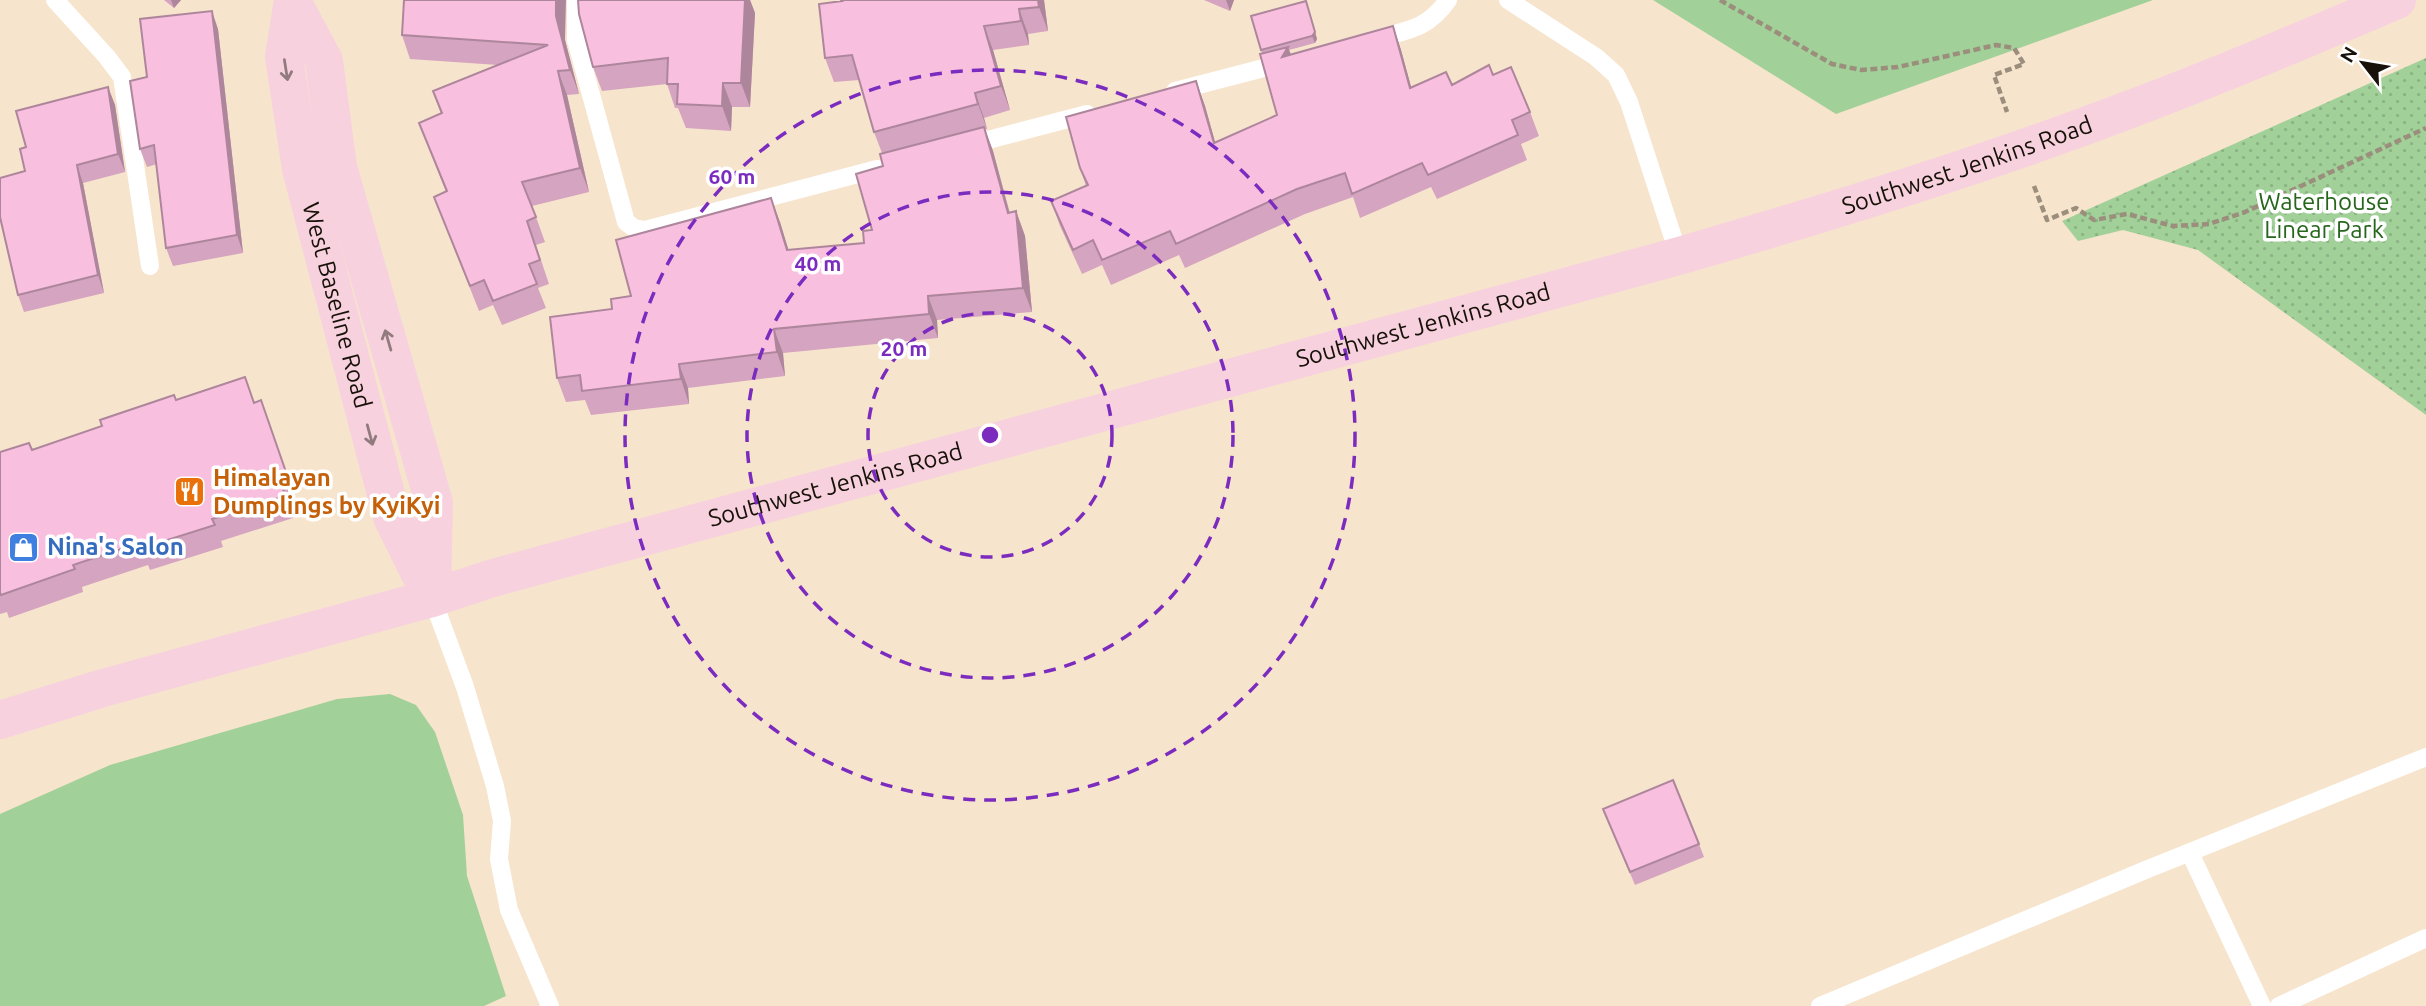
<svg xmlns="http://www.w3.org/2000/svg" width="2426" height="1006" font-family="Ubuntu,sans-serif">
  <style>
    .green { fill: #a1d099 }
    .park { fill: url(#park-dots) }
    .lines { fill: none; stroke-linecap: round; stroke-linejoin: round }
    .path { stroke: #9b8e7c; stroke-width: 4.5; stroke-dasharray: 7 3.5; stroke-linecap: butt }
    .lane { stroke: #fff; stroke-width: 18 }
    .secondary { stroke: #f7d2de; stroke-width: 38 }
    .wall { fill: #d5a4c0 }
    .shaded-wall { fill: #ae869c }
    .building { fill: #f8bfdf; stroke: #ae869c; stroke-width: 2 }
    .oneway { stroke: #927b7e }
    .ring { fill: none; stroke: #7b2cbf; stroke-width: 3.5; stroke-dasharray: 12 9 }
    .labels { text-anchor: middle; stroke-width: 7; stroke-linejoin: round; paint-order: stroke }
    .street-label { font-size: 24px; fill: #171109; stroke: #fff }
    .park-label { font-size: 24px; fill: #26661c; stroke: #fff }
    .food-label { font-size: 24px; font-weight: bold; fill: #c56008; stroke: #fff; text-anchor: start }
    .shop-label { font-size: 24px; font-weight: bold; fill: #366cbe; stroke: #fff; text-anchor: start }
    .centre { fill: #7b2cbf; stroke: #fff; stroke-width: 3.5 }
    .ring-label { font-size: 21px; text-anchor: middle; font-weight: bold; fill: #7b2cbf; stroke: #fff; stroke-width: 7; stroke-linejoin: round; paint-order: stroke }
  </style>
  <defs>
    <pattern id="park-dots" width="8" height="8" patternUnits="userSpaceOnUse" patternTransform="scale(1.75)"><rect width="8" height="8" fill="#a1d099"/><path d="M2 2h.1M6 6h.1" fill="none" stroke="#8ab282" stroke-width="1.8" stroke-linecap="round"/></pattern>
  </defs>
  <rect width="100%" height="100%" fill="#f7e4cc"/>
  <path class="green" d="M1653,0H2153L1836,114Z
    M390,694L416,705L435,732L463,815L467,876L506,996L484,1006H0V814L110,765L337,699Z"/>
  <path class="park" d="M2426,58V415L2198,250L2123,230L2078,241L2062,221Z"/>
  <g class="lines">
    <path class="path" d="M1720,0L1832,64L1861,70L1898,67L1996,45L2014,48L2024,64L1994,75L2007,112
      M2034,186L2047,220L2076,208L2094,220L2127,214L2173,226L2209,224L2245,212L2426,128"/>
    <path class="lane" d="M55,0L107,57L122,77L150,266
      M576,0V40L626,222L634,228L645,230L877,169
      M1508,0L1596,57L1616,75L1629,102L1679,256
      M1372,40C1406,30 1426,31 1448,0
      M1175,91L1287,62
      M965,146L1087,114
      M432,598L465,687L495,786L502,821L499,859L509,910L550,1006
      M2190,853L2262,1006
      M1820,1006L2143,871L2426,757
      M2279,1006L2426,938"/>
    <g class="secondary">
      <path id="s1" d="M293,0L284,57L301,169L392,517L432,598"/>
      <path d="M293,3L324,61L338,167L434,503L432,592"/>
      <path id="s2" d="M0,720L103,688L432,598L493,578L1679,256C1830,212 1981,166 2128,110C2219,76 2308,38 2397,0"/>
    </g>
  </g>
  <path class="wall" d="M164,0H181L174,8Z
    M578,0H750L755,13L750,107H732L731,131L686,128L678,108H675L667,84L602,91L593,67Z
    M841,0H1044L1048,31L1028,34L1029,45L993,50L1010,110L984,118L987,129H985L993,151L1010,213L1016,211L1025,236L1032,312L937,320L938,338L783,353L785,376L688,388L689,404L591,415L585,400L566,402L557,378L612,309L631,296L780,222L788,250L864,243L872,230L883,166L882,153L874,132L859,80L834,82L825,58Z
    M1204,0H1234L1230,11Z
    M1306,1L1317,39L1315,43L1289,50L1291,54L1393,26L1401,50L1411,87L1452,85L1493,75L1530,112L1539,136L1521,144L1527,160L1437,199L1431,187L1360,218L1353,197L1305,214L1185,268L1179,255L1111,285L1102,265L1082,274L1060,226L1051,201L1086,186L1080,168L1196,81L1205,106L1215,142L1277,115L1261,50Z
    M218,29L243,253L173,266L166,248L157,164L147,167L140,149L147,77Z
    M402,35L565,40L579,94L567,95L589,192L532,206L545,242L536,245L549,284L538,288L546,308L502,325L493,305L479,311L434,197L446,192L419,123L441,114L433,91L498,65L410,59Z
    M108,87L115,105L125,172L83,183L104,293L24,312L18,295L25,171Z
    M176,400L254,402L261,400L295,497L288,500L293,518L221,541L223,547L150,570L148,565L82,587L83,592L9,618L7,612L0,614V452L32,450Z
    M1603,809L1699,844L1704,857L1635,885Z"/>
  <path class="shaded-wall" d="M171,0H181L174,8Z
    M556,0H566L565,40L579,94L570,70L556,16Z
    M745,0H750L755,13L750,107L741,83Z
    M1038,0H1044L1048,31L1039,7Z
    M1226,0H1234L1230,11Z
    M1308,7L1317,39L1315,43L1312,36Z
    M1019,9L1028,34L1029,45L1021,21Z
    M212,11L218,29L243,253L237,235Z
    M984,26L993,50L1010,110L1001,86Z
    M1393,26L1401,50L1418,112L1410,88Z
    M1288,47L1297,71L1282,57Z
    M558,71L567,95L589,192L580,168Z
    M1196,81L1205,106L1222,167L1214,143Z
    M723,83L732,107L731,131L722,106Z
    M108,87L115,105L125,172L118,154Z
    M975,93L984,118L987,129L978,104Z
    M984,127L993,151L1016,238L1008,213Z
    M77,165L83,183L104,293L98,275Z
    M771,198L780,222L796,274L787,250Z
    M1016,211L1025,236L1032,312L1023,288Z
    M928,296L937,320L938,338L929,314Z
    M774,329L783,353L785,376L777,352Z
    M679,364L688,388L689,404L681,379Z
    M280,478L288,500L293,518L285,496Z"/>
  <path class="building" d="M404,0H556V16L570,70L558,71L580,168L522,182L536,217L527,221L540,260L529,264L537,284L493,301L484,280L470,286L434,197L447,191L419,123L442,113L433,91L548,45L402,35Z
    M578,0H745L741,83H723L722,106L677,104L678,84H667L668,58L593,67L579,14Z
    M841,0H1038L1039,7L1019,9L1021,21L984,26L1001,86L975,93L978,104L874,132L852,55L825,58L819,4L842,1Z
    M1306,1L1315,32L1312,36L1261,50L1251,16Z
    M212,11L237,235L166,248L154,145L140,149L130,81L147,77L140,19Z
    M1393,26L1410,88L1446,72L1452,85L1489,65L1493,75L1511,67L1530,112L1512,120L1518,135L1428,175L1422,163L1352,194L1345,173L1297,189L1176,244L1170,231L1102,260L1093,240L1073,250L1051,201L1088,185L1080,168L1066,117L1196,81L1214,143L1277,115L1260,54L1288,47L1282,57Z
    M108,87L118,154L77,165L98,275L18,295L0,217V178L25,171L20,149L26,147L16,111Z
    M984,127L1008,213L1016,211L1023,288L928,296L929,314L774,329L777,352L679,364L681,379L582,391L580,375L557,378L550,317L612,309L611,299L631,296L616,240L771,198L787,250L864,243L863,231L872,230L856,174L883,166L880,154Z
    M245,377L254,403L261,400L287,475L280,478L285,496L212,519L215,525L142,548L139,543L73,565L75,569L1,595L0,593V452L29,443L32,450L102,426L100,420L174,395L176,400Z
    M1673,780L1699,844L1630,872L1603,809Z"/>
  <defs><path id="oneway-shaft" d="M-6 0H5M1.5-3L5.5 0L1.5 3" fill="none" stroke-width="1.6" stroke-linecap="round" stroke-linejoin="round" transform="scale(1.75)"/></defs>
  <g class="oneway">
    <use href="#oneway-shaft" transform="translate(286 70) rotate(81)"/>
    <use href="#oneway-shaft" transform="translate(388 340) rotate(-106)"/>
    <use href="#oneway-shaft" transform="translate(370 435) rotate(75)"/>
  </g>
  <g class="ring">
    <circle cx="990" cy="435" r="122"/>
    <circle cx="990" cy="435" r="243"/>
    <circle cx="990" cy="435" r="365"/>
  </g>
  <defs>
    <symbol id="restaurant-square" viewBox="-11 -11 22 22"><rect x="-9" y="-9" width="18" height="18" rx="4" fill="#e8710a" stroke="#fff"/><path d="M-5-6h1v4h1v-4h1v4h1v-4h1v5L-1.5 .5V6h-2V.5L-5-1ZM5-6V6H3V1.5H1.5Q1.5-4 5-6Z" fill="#fff"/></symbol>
    <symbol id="shop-square" viewBox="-11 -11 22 22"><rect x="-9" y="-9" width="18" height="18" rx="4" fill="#3f7fe0" stroke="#fff"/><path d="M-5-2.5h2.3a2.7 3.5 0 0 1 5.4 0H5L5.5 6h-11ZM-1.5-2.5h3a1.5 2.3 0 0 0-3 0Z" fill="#fff"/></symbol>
  </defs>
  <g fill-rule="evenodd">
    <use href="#restaurant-square" x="172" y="474" width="35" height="35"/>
    <use href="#shop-square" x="6" y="530" width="35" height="35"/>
  </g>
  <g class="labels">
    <g class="street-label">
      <text dy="8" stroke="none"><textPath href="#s2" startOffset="2044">Southwest Jenkins Road</textPath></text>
      <text dy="8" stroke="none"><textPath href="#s1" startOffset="312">West Baseline Road</textPath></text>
      <text dy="8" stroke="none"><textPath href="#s2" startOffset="1477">Southwest Jenkins Road</textPath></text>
      <text dy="8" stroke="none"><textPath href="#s2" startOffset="868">Southwest Jenkins Road</textPath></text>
    </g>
    <g class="park-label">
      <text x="2324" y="210">Waterhouse<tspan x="2324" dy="28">Linear Park</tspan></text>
    </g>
    <g class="food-label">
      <text x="213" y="486">Himalayan<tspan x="213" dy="28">Dumplings by KyiKyi</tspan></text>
    </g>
    <g class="shop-label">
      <text x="47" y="555">Nina's Salon</text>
    </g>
  </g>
  <circle cx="990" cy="435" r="10" class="centre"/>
  <g class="ring-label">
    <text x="732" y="184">60 m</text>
    <text x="818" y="271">40 m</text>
    <text x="904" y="356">20 m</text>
  </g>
  <g transform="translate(2363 63) rotate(301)" stroke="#ffffff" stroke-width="5" paint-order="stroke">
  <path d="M0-5L12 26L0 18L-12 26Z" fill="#171109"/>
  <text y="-10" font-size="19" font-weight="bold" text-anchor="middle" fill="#171109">N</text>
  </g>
</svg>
